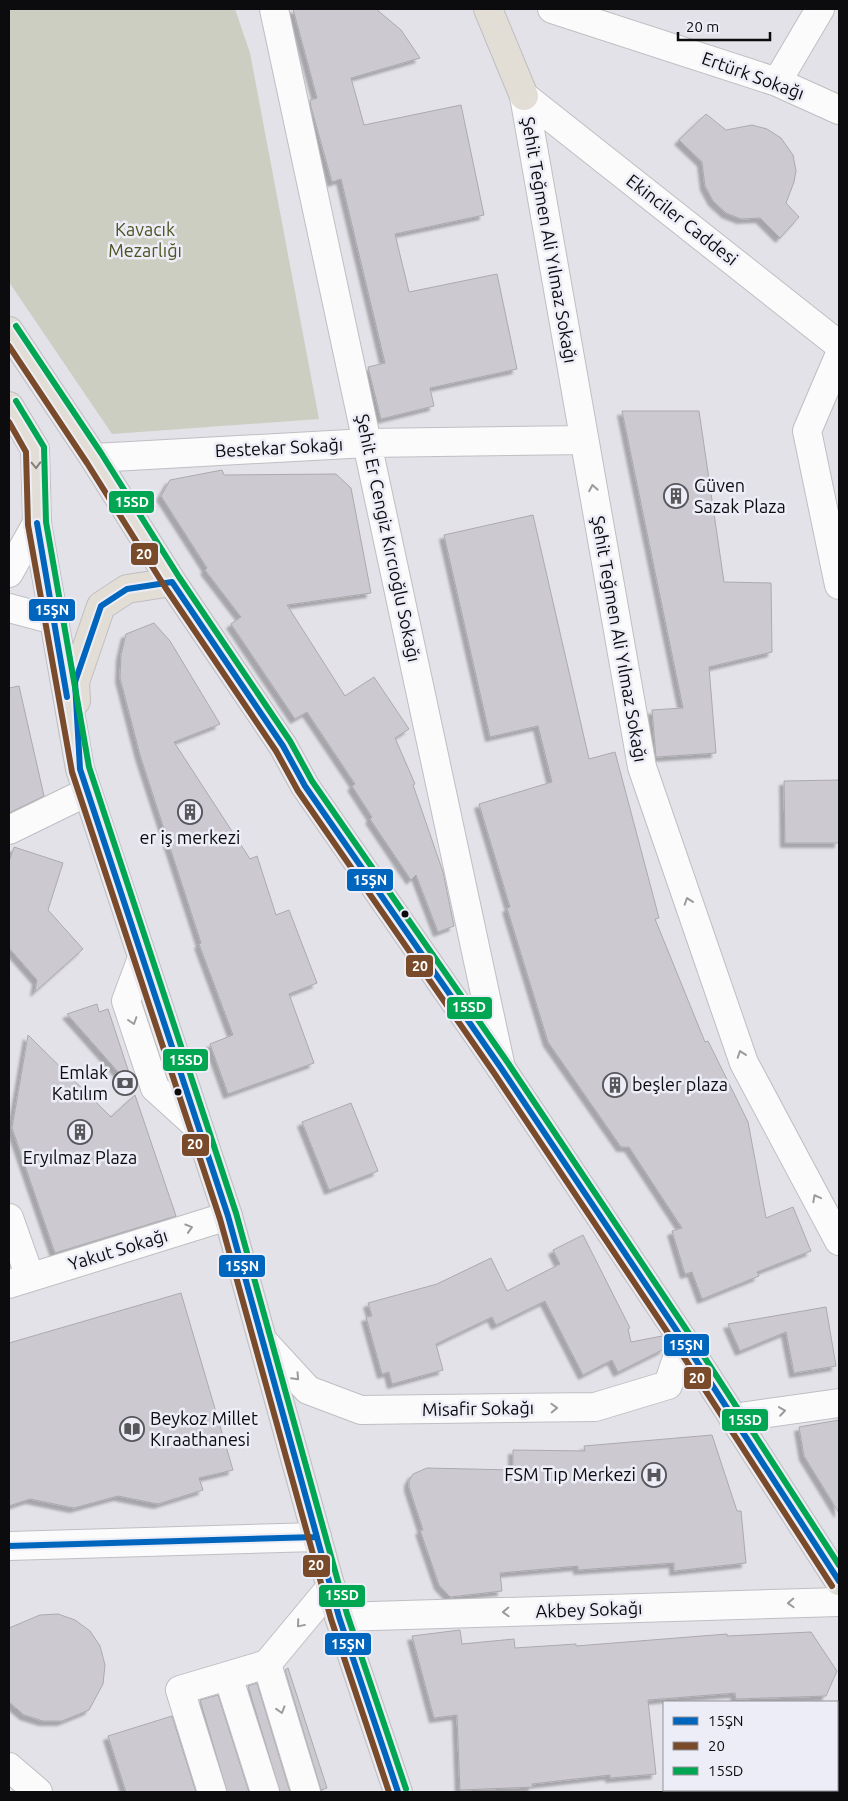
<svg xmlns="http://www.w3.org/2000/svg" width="848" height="1801" font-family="Ubuntu,sans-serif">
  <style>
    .green { fill: #cbcec1 }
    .building { fill: #cdc9d1; stroke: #abaaae; filter: url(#shadow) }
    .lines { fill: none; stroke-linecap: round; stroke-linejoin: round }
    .minor-casing { stroke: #bfbfc3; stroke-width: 30 }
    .major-casing { stroke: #bfbfc2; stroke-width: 30 }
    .minor { stroke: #fbfbfc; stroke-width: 28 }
    .major { stroke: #e3ded5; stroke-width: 28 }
    .bus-1-casing { stroke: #ededf7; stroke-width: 10 }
    .bus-2-casing { stroke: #ededf7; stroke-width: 10 }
    .bus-3-casing { stroke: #ededf7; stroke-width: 10 }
    .bus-1 { stroke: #0065bd; stroke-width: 6 }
    .bus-2 { stroke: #7a4b2a; stroke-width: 6 }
    .bus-3 { stroke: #00a651; stroke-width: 6 }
    .oneway { stroke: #82807c }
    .oneway2 { stroke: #9b9b9d }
    .bus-dot { fill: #0c0c0f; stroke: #ededf7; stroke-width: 2 }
    .labels { text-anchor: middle; stroke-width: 5; stroke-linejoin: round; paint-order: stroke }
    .street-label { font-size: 18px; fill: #0c0c0f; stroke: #ededf7 }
    .park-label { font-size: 18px; fill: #4e5322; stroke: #ededf7 }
    .poi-label { font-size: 18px; fill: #0c0c0f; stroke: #ededf7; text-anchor: start }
    .line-badge { stroke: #ededf7; stroke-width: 2 }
    .badge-label { font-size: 14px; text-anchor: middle; font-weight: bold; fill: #fff }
  </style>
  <defs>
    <filter id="shadow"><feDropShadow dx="-4.5" dy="4.5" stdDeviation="1" flood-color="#0004"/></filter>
  </defs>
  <rect width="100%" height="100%" fill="#e2e2e8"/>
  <path class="green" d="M9,9H235L250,53L319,419L112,434L9,282Z"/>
  <path class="building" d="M293,9H376L401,30L420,58L351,78L364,125L461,105L484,215L395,234L409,292L497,274L517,369L430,388L434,406L381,419L368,367L385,363L341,179L332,182L311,107L310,100L317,98Z
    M706,114L726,130L752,125L767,129L781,138L793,155L796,171L794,182L786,203L799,217L780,238L760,218L741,219L726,213L713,201L705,186L702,162L679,140Z
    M622,411H699L724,582L771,583L772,652L709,667L716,753L656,757L652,710L683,708Z
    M222,470L224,475L336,474L351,488L371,593L287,605L345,696L374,677L409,729L395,738L415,784L413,785L443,872L454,926L438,932L416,875L411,880L370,819L372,817L352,786L355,784L307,712L295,719L231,624L241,617L205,570L207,568L161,496L170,480Z
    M533,515L589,759L615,752L659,918L655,919L705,1042L708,1041L748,1122L766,1218L793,1207L811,1251L757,1272L759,1276L702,1299L692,1272L685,1274L672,1231L682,1228L629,1147H621L548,1042L507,908L510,907L479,804L552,782L538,726L490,737L444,535Z
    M154,623L170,641L220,724L174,742L250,859L257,856L276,915L289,910L317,983L289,994L314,1063L228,1094L210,1044L233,1035L199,944L201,943L140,755L120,678L121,655L126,634Z
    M19,686L44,796L9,813V688Z
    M839,780V843H785L784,781Z
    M14,847L63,863L48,910L83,949L35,992L37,980L9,948V862Z
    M97,1004L99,1012L108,1009L135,1091L67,1014Z
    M28,1035L111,1117L135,1095L176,1216L55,1253L12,1128Z
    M351,1103L378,1171L329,1190L302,1122Z
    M583,1235L630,1328L628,1329L631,1342L662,1336L666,1342L664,1349L618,1372L612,1360L583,1375L545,1301L496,1325L492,1317L436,1344L443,1370L392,1384L389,1372L382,1374L366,1317L372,1316L368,1303L437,1284L491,1258L507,1291L560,1264L553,1250Z
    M181,1293L233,1470L199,1478L203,1490L158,1504L118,1496L74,1508L30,1499L9,1506V1343Z
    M826,1307L836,1366L794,1373L786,1332L740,1351L728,1324Z
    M839,1420V1513L804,1456L799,1427Z
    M712,1435L737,1511H741L746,1563L674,1571V1563L578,1570V1566L500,1573L502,1591L450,1597L439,1585L420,1530H423L409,1487V1481L413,1474L427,1468L513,1470V1450L585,1451L584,1446Z
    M58,1614L75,1620L90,1631L100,1646L105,1665L103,1684L89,1710L62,1721H43L24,1715L9,1702V1628L40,1615Z
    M460,1630L462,1644L514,1639L515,1648L576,1644V1646L727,1634V1636L811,1632L837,1671L826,1696L736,1699L735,1693L648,1700L656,1774L610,1778V1775L532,1784L533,1787L460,1790L457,1715L434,1718L412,1636Z
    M288,1668L327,1788L321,1790L285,1670Z
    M257,1683L290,1792H280L248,1686Z
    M218,1695L249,1792H227L200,1700Z
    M172,1716L196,1792H126L108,1736Z"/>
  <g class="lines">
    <defs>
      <path id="minor" d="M274,9L501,1068
        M552,9L777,82L839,110
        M777,82L820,9
        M524,96L642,767L744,1063L839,1241
        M524,96L839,345
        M839,356L807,431L839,585
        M94,458L367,443L584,440
        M9,573L37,523
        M9,608L54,620
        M9,830L87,792
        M142,958L126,1001L155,1088L198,1127
        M9,1218L30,1277
        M9,1284L228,1216
        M263,1341L308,1390L361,1410L595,1407L668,1385L683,1340
        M733,1418L839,1403
        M9,1546L317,1537
        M339,1617L839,1602
        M267,1664L306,1792
        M228,1676L265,1792
        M9,1767L38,1792
        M212,1792L180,1690L267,1664L331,1587"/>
      <path id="major" d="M488,9L524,96
        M9,331L94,458L172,582L283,746L305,786L501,1068L683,1340L839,1581
        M9,406L35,449L37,523L80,769L228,1216L339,1617L398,1792
        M76,701L75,682L101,606L127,589L172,582"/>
    </defs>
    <use href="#minor" class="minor-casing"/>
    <use href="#major" class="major-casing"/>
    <use href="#minor" class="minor"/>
    <use href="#major" class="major"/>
    <defs>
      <path id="bus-1" d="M37,523L67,697
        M305,1494L339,1617L398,1792
        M317,1537L228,1216L80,769L75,682L101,606L127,589L172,582L283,746L305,786L501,1068L683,1340L839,1581
        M9,1546L317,1537"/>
      <path id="bus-2" d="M9,346L87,463L165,587L276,751L298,791L494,1073L676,1345L832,1586
        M9,422L26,452L28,525L72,772L220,1219L331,1619L389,1792"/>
      <path id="bus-3" d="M16,326L101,453L179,577L290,741L312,781L508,1063L690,1335L839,1565
        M16,401L44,447L46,522L89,767L236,1213L347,1614L406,1789"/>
    </defs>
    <use href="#bus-1" class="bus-1-casing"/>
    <use href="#bus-2" class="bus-2-casing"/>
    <use href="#bus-3" class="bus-3-casing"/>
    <use href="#bus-1" class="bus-1"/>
    <use href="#bus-2" class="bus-2"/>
    <use href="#bus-3" class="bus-3"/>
  </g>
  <defs><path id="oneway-chevron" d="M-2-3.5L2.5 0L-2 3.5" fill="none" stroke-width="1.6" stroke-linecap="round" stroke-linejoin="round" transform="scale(1.25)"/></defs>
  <use class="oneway" href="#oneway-chevron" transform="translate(36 465) rotate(88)"/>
  <g class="oneway2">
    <use href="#oneway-chevron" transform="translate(593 488) rotate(-100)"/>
    <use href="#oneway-chevron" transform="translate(688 901) rotate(-109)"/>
    <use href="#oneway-chevron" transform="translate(133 1021) rotate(72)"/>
    <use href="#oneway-chevron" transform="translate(741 1054) rotate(-109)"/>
    <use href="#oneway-chevron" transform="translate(816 1198) rotate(-118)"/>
    <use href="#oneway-chevron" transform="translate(189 1228) rotate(-17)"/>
    <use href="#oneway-chevron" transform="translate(296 1377) rotate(47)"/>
    <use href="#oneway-chevron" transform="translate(554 1408) rotate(-2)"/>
    <use href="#oneway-chevron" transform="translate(782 1411) rotate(-8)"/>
    <use href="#oneway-chevron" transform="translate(791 1603) rotate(178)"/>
    <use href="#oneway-chevron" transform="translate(506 1612) rotate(178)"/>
    <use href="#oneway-chevron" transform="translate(300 1624) rotate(130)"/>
    <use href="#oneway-chevron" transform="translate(281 1710) rotate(73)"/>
  </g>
  <defs>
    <symbol id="building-ring" viewBox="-11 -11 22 22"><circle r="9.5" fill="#ededf7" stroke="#57575b" stroke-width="1.5"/><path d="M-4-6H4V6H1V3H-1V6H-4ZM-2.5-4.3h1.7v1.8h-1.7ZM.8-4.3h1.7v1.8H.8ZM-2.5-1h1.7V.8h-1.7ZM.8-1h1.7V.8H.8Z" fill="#57575b"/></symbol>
    <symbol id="bank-ring" viewBox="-11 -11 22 22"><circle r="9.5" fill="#ededf7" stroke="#57575b" stroke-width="1.5"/><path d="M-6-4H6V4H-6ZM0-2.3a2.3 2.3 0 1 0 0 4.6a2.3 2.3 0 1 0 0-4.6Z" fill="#57575b"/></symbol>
    <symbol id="library-ring" viewBox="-11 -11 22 22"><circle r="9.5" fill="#ededf7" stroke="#57575b" stroke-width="1.5"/><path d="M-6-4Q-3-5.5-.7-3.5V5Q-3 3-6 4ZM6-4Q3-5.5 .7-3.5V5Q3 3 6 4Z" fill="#57575b"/></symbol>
    <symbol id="hospital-ring" viewBox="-11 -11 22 22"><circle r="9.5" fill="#ededf7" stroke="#57575b" stroke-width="1.5"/><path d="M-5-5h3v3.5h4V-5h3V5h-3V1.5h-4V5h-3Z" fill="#57575b"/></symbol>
  </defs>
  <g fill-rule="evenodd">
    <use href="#building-ring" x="662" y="482" width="28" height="28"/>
    <use href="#building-ring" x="176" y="798" width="28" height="28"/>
    <use href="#bank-ring" x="111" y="1069" width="28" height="28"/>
    <use href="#building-ring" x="601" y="1071" width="28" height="28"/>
    <use href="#building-ring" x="66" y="1118" width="28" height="28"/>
    <use href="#library-ring" x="118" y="1415" width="28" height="28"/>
    <use href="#hospital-ring" x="640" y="1461" width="28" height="28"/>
  </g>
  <g class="bus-dot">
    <circle cx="405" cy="914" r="4.5"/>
    <circle cx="178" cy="1092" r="4.5"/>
  </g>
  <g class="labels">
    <g class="street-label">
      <text transform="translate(753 76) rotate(20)" y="6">Ertürk Sokağı</text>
      <text transform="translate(682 220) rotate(38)" y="6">Ekinciler Caddesi</text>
      <text transform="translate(549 240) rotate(80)" y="6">Şehit Teğmen Ali Yılmaz Sokağı</text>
      <text transform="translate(279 448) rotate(-3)" y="6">Bestekar Sokağı</text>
      <text transform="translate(388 538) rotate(78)" y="6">Şehit Er Cengiz Kırcıoğlu Sokağı</text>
      <text transform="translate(619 639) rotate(80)" y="6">Şehit Teğmen Ali Yılmaz Sokağı</text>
      <text transform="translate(118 1250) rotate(-17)" y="6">Yakut Sokağı</text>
      <text transform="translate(478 1409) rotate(-1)" y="6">Misafir Sokağı</text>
      <text transform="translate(589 1610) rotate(-2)" y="6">Akbey Sokağı</text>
    </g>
    <g class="park-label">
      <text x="145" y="236">Kavacık<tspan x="145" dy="21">Mezarlığı</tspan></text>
    </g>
    <g class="poi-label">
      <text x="694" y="492">Güven<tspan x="694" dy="21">Sazak Plaza</tspan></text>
      <text x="190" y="844" text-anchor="middle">er iş merkezi</text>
      <text x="108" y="1079" text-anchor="end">Emlak<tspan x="108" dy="21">Katılım</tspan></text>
      <text x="632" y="1091">beşler plaza</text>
      <text x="80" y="1164" text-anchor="middle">Eryılmaz Plaza</text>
      <text x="150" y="1425">Beykoz Millet<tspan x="150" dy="21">Kıraathanesi</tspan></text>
      <text x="636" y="1481" text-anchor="end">FSM Tıp Merkezi</text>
    </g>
  </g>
  <g class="line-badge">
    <rect x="108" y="490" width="47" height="24" rx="5" fill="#00a651"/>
    <rect x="130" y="542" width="29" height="24" rx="5" fill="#7a4b2a"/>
    <rect x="28" y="598" width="48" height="24" rx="5" fill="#0065bd"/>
    <rect x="346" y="868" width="48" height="24" rx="5" fill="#0065bd"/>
    <rect x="405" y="954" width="29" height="24" rx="5" fill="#7a4b2a"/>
    <rect x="446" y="996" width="47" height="24" rx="5" fill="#00a651"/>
    <rect x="162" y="1048" width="47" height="24" rx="5" fill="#00a651"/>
    <rect x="181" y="1133" width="29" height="24" rx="5" fill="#7a4b2a"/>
    <rect x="218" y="1254" width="48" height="24" rx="5" fill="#0065bd"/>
    <rect x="663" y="1333" width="47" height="24" rx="5" fill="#0065bd"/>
    <rect x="683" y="1366" width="29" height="24" rx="5" fill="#7a4b2a"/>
    <rect x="721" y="1408" width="48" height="24" rx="5" fill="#00a651"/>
    <rect x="302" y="1554" width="29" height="24" rx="5" fill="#7a4b2a"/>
    <rect x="318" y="1584" width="48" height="24" rx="5" fill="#00a651"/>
    <rect x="324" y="1632" width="48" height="24" rx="5" fill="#0065bd"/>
  </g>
  <g class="badge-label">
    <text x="132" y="507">15SD</text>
    <text x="144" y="559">20</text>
    <text x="52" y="615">15ŞN</text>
    <text x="370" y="885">15ŞN</text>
    <text x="420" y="971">20</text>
    <text x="469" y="1012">15SD</text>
    <text x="186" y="1065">15SD</text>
    <text x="195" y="1149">20</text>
    <text x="242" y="1271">15ŞN</text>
    <text x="686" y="1350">15ŞN</text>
    <text x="697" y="1383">20</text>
    <text x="745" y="1425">15SD</text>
    <text x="316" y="1570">20</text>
    <text x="342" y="1600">15SD</text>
    <text x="348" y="1649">15ŞN</text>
  </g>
  <rect width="848" height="1801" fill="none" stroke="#0c0c0f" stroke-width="20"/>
  <rect x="663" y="1701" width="175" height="90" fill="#ededf7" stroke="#93939a"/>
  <rect x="673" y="1717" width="25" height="8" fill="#0065bd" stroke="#93939a"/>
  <text x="708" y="1726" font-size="15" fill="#0c0c0f">15ŞN</text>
  <rect x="673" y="1742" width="25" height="8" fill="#7a4b2a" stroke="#93939a"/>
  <text x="708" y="1751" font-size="15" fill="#0c0c0f">20</text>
  <rect x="673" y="1767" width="25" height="8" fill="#00a651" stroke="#93939a"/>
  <text x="708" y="1776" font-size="15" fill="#0c0c0f">15SD</text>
  <path d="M678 32v8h92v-8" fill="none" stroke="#0c0c0f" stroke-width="2.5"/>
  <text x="686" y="32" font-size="15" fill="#0c0c0f" stroke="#ededf7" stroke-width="4" paint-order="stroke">20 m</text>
</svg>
